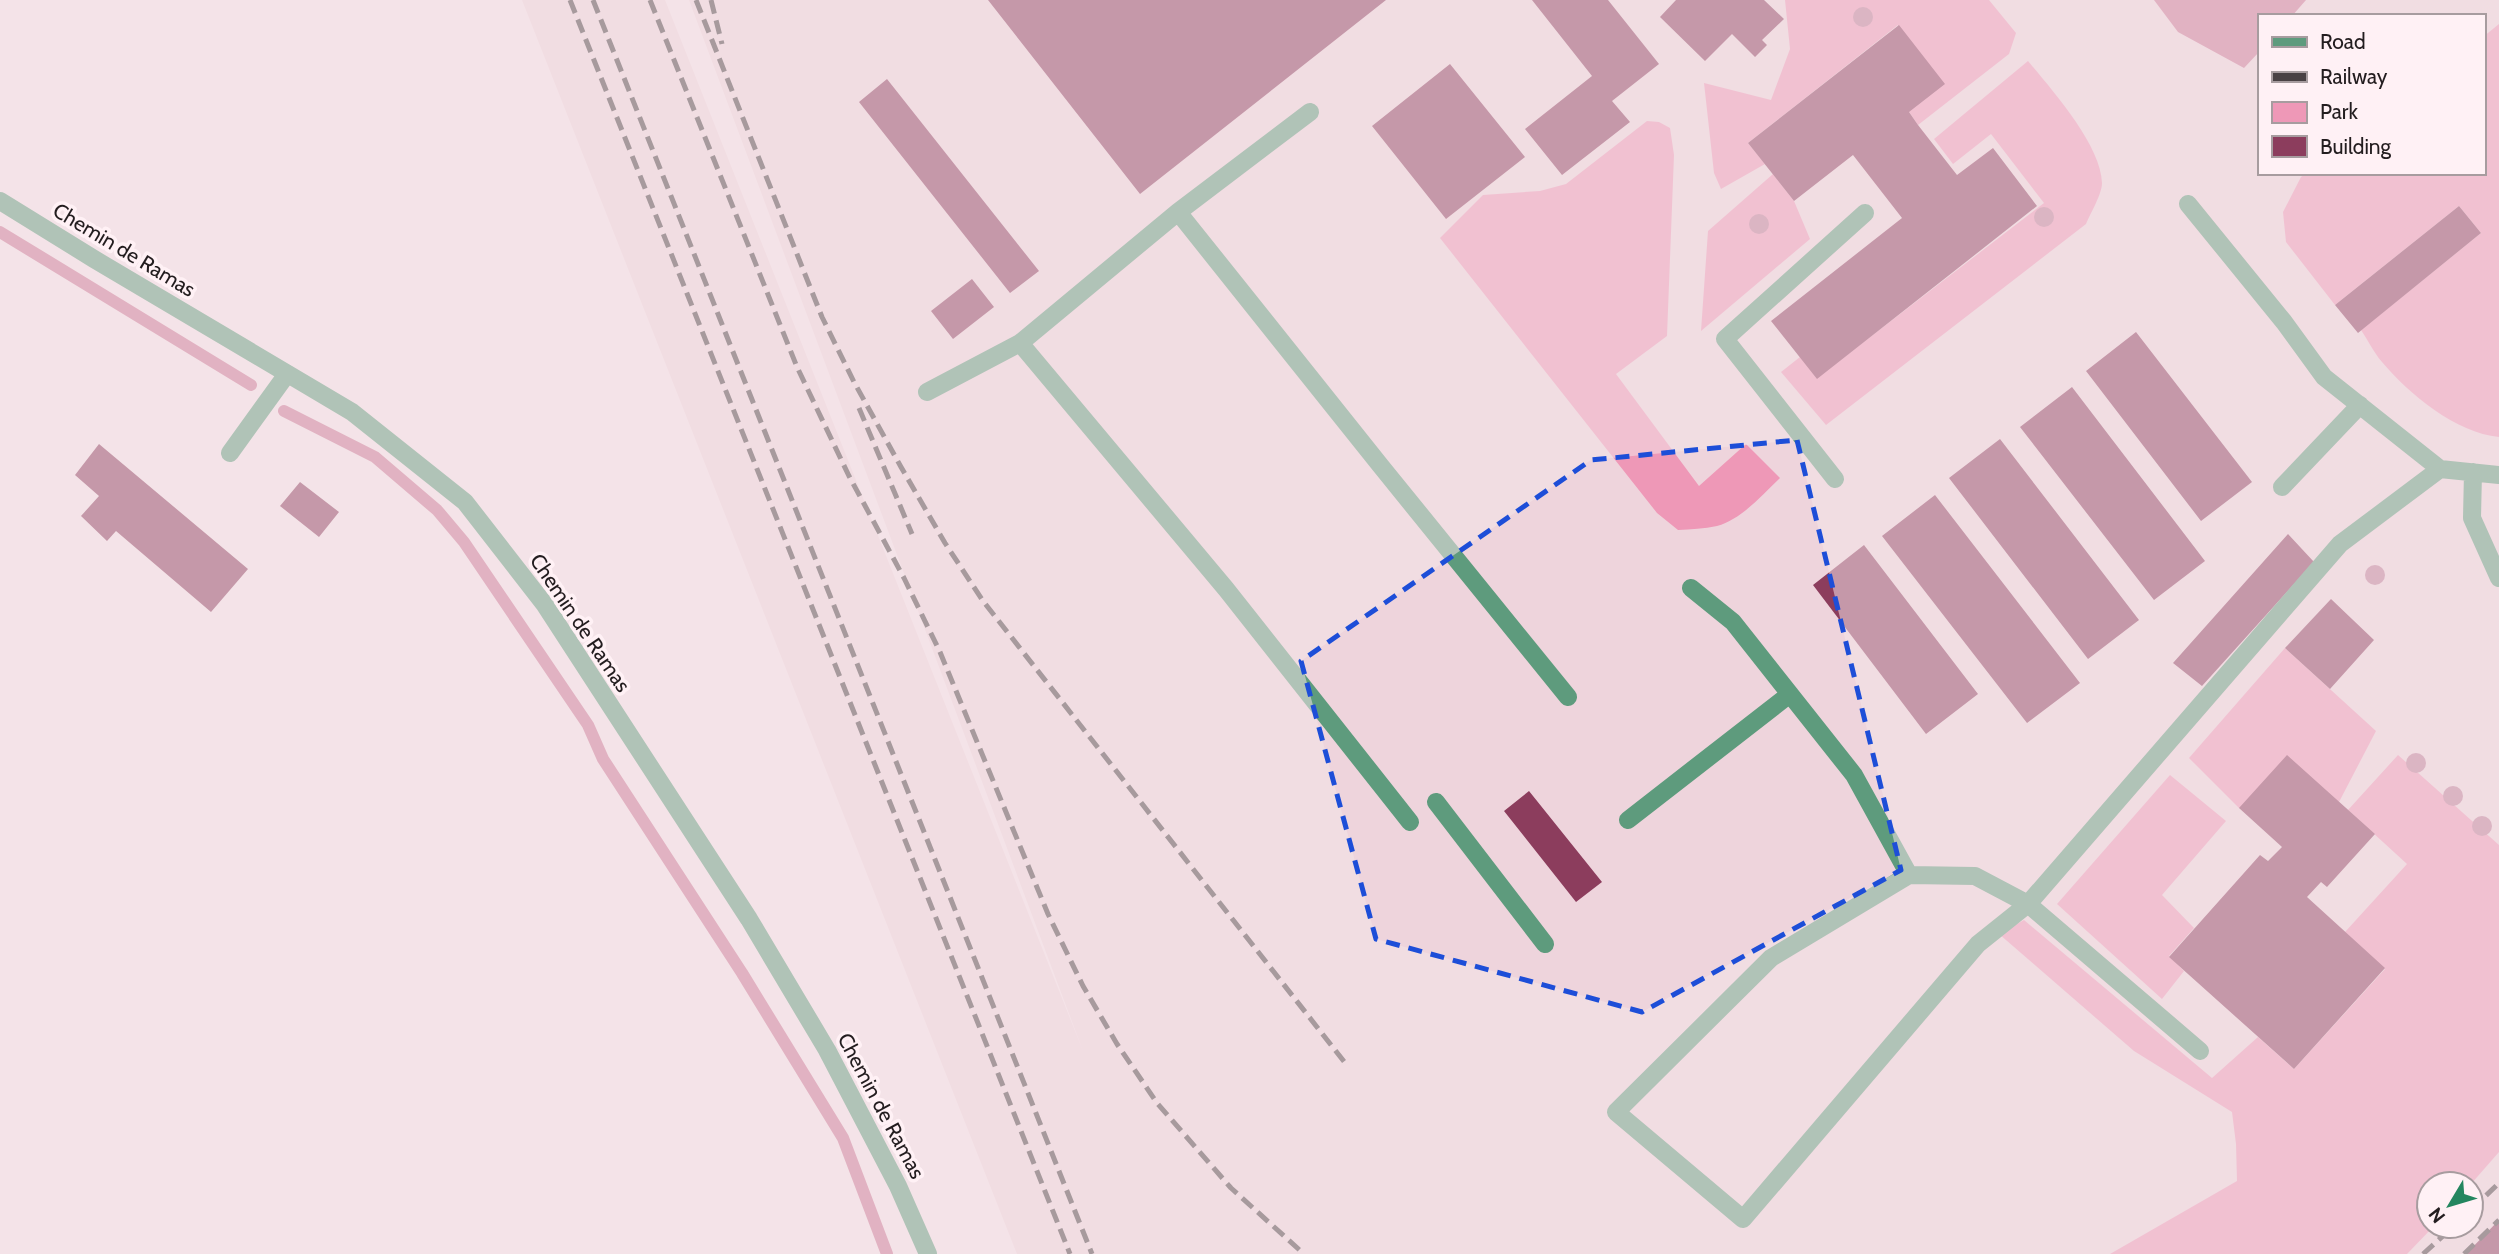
<svg xmlns="http://www.w3.org/2000/svg" width="2499" height="1254" font-family="Cabin,sans-serif">
  <style>
    .built { fill: #eed4dc; fill-rule: evenodd }
    .green { fill: #ee98b7 }
    .water { fill: #cb7695 }
    .lines { fill: none; stroke-linecap: round; stroke-linejoin: round }
    .stream { stroke: #cb7695; stroke-width: 12 }
    .building { fill: #8c3d5d }
    .lane { stroke: #5e9b7d; stroke-width: 18 }
    .street { stroke: #5e9b7d; stroke-width: 18 }
    .rail { stroke: #494144; stroke-width: 5; stroke-dasharray: 14 7; stroke-linecap: butt }
    .tree { fill: #bd7d98 }
    .marked { fill: none; stroke: #1d4ed8; stroke-width: 5; stroke-dasharray: 14 9; stroke-linejoin: round }
    .labels { text-anchor: middle; stroke-width: 7; stroke-linejoin: round; paint-order: stroke }
    .street-label { font-size: 21px; fill: #231d1f; stroke: #fff1f5 }
  </style>
  <rect width="100%" height="100%" fill="#f4e3e8"/>
  <path class="built" d="M522,0H665L1083,1051L689,0H2499V1254H1017ZM2259,16H2483V173H2259ZM2429,1184H2471V1226H2429Z"/>
  <path class="green" d="M1785,0H1989L2016,33L2009,54L1918,125L1909,112L1898,25L1748,143L1765,164L1721,189L1714,173L1704,83L1771,100L1790,49Z
    M2499,24V437C2456,433 2409,394 2382,362C2374,353 2368,340 2361,330L2481,233L2459,206L2335,305L2286,242L2283,212L2301,177L2306,173H2483V37Z
    M2028,61C2052,90 2101,145 2102,183C2102,194 2091,212 2086,224L1826,425L1781,372L1800,357L1817,378L2044,203L1991,134L1953,164L1934,139Z
    M1647,121L1659,122L1670,128L1674,155L1667,336L1616,374L1699,486L1746,444L1780,478C1762,495 1742,519 1717,526C1704,529 1691,529 1678,530L1657,513L1440,238L1483,195L1540,191L1566,184Z
    M1773,174L1794,201L1810,239L1701,331L1708,231Z
    M2285,648L2376,731L2339,802L2239,808L2189,758Z
    M2398,755L2499,845V1152L2471,1184H2429V1226H2434L2407,1254H2110L2237,1181L2236,1144L2232,1112L2134,1051L1999,934L2024,920L2212,1078L2258,1037L2294,1069L2385,969L2345,932L2407,864L2348,810Z
    M2170,775L2226,821L2162,895L2194,928L2169,956L2184,971L2162,999L2057,904Z"/>
  <path class="water" d="M2154,0H2306L2292,16H2259V52L2244,68L2178,32Z"/>
  <g class="lines">
    <path class="stream" d="M0,232L251,385
      M284,411L375,457L437,510L464,542L588,725L603,759L742,973L843,1138L887,1254"/>
  </g>
  <path class="building" d="M988,0H1386L1140,194Z
    M1532,0H1608L1659,64L1612,101L1630,122L1562,175L1525,129L1592,76Z
    M1676,0H1764L1784,19L1762,40L1767,45L1755,57L1732,34L1705,61L1660,17Z
    M1899,25L1945,84L1909,112L1918,125L1957,175L1993,148L2037,206L1817,379L1771,321L1902,218L1853,155L1794,201L1748,143Z
    M1450,64L1525,157L1446,219L1372,126Z
    M887,79L1039,271L1010,293L859,102Z
    M2459,206L2481,233L2358,333L2335,305Z
    M972,279L994,307L953,339L931,311Z
    M2136,332L2252,482L2201,521L2086,371Z
    M2072,387L2205,561L2154,600L2020,427Z
    M2000,439L2139,620L2088,659L1949,478Z
    M99,444L248,569L211,612L116,531L107,541L81,516L99,496L75,475Z
    M300,482L339,512L319,537L280,506Z
    M1935,495L2080,683L2027,723L1882,536Z
    M2288,534L2314,562L2202,686L2173,663Z
    M1864,545L1978,694L1926,734L1813,585Z
    M2331,599L2374,640L2330,689L2285,648Z
    M2287,755L2375,834L2327,887L2321,882L2307,897L2385,968L2294,1069L2169,957L2260,855L2268,861L2282,847L2239,808Z
    M1529,791L1602,882L1576,902L1504,811Z
    M2499,1220V1254H2466Z"/>
  <g class="lines">
    <path class="lane" d="M2188,204L2284,322L2324,377L2440,469L2499,475
      M1178,212L1310,112
      M1020,343L1226,589L1410,822
      M927,392L1020,343L1178,212L1380,465L1568,697
      M230,453L287,374
      M2473,472L2472,518L2499,578
      M1835,479L1725,339L1865,213
      M2282,487L2360,405
      M1691,588L1733,622L1854,775L1909,875
      M1436,802L1545,944
      M1628,820L1790,694
      M2200,1051L2028,904L1978,944L1743,1219L1616,1112L1771,958L1909,875L1975,876L2028,904L2340,544L2440,469"/>
    <path class="street" d="M0,201L94,259L352,412L465,502L545,605L749,919L827,1050L898,1186L928,1254"/>
    <path class="rail" d="M570,0L1070,1254
      M593,0L1092,1254
      M650,0L797,367L849,476L904,578L940,652L1048,914L1083,986L1117,1044L1157,1103L1231,1188L1304,1254
      M696,0L822,317L854,382L901,467L945,543L983,601L1346,1064
      M711,0L722,44
      M859,408L912,534
      M2471,1210L2499,1183
      M2423,1254L2454,1226
      M2464,1254L2499,1220"/>
  </g>
  <g class="tree">
    <circle cx="1863" cy="17" r="10"/>
    <circle cx="2044" cy="217" r="10"/>
    <circle cx="1759" cy="224" r="10"/>
    <circle cx="2375" cy="575" r="10"/>
    <circle cx="2416" cy="763" r="10"/>
    <circle cx="2453" cy="796" r="10"/>
    <circle cx="2482" cy="826" r="10"/>
  </g>
  <path d="M0 0H2499V1254H0ZM1797,440L1901,870L1642,1012L1376,939L1301,661L1591,460Z" fill="#f4e3e8" fill-opacity=".55" fill-rule="evenodd"/>
  <path class="marked" d="M1797,440L1901,870L1642,1012L1376,939L1301,661L1591,460Z"/>
  <g class="labels">
    <g class="street-label">
      <text transform="translate(124 250) rotate(31)" y="7">Chemin de Ramas</text>
      <text transform="translate(580 623) rotate(56)" y="7">Chemin de Ramas</text>
      <text transform="translate(881 1106) rotate(62)" y="7">Chemin de Ramas</text>
    </g>
  </g>
  <rect x="2258" y="14" width="228" height="161" fill="#fff1f5" stroke="#a79c9f" stroke-width="2"/>
  <rect x="2272" y="37" width="35" height="10" fill="#5e9b7d" stroke="#a79c9f" stroke-width="2"/>
  <text x="2320" y="49" font-size="21" fill="#231d1f">Road</text>
  <rect x="2272" y="72" width="35" height="10" fill="#494144" stroke="#a79c9f" stroke-width="2"/>
  <text x="2320" y="84" font-size="21" fill="#231d1f">Railway</text>
  <rect x="2272" y="102" width="35" height="21" fill="#ee98b7" stroke="#a79c9f" stroke-width="2"/>
  <text x="2320" y="119" font-size="21" fill="#231d1f">Park</text>
  <rect x="2272" y="136" width="35" height="21" fill="#8c3d5d" stroke="#a79c9f" stroke-width="2"/>
  <text x="2320" y="154" font-size="21" fill="#231d1f">Building</text>
  <g transform="translate(2450 1205) rotate(232)"><circle r="33" fill="#fff1f5" stroke="#a79c9f" stroke-width="2"/>
  <path d="M0-5L12 26L0 18L-12 26Z" fill="#24865f"/>
  <text y="-10" font-size="19" font-weight="bold" text-anchor="middle" fill="#231d1f">N</text>
  </g>
</svg>
